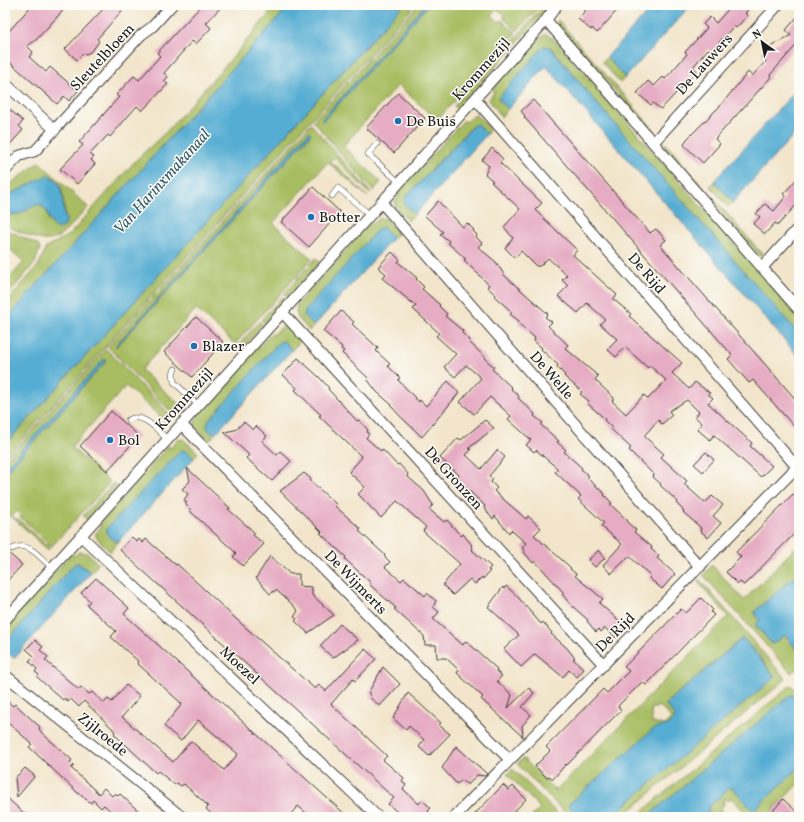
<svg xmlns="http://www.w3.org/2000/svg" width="804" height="822" font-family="Vollkorn,serif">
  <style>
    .green { fill: #a8bd62; stroke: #626c3f; fill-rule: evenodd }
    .water { fill: #56add3; stroke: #396478 }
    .building { fill: #e6acc3 }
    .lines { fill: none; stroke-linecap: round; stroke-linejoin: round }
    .service-casing { stroke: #3c3a36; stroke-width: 6 }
    .minor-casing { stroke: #3c3a36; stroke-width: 12 }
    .service { stroke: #fff; stroke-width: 5 }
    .minor { stroke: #fff; stroke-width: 10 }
    .poi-dot { fill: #1f6fb2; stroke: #fdfcf7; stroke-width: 1.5 }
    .labels { text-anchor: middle; stroke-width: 3; stroke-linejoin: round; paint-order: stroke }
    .street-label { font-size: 15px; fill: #1c1c1c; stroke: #fdfcf7 }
    .poi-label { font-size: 15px; fill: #1c1c1c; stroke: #fdfcf7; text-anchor: start }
    .water-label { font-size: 16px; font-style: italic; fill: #365d6e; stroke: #fdfcf7 }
  </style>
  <rect width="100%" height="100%" fill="#fdfcf7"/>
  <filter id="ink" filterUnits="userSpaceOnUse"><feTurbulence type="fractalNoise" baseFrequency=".025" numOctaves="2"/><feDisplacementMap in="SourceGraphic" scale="8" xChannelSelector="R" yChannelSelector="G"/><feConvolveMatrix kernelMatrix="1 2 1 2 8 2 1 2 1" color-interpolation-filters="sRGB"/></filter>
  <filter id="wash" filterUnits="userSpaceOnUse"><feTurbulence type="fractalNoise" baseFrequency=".012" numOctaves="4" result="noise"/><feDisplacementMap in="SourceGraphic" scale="16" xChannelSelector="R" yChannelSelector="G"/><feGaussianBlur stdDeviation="0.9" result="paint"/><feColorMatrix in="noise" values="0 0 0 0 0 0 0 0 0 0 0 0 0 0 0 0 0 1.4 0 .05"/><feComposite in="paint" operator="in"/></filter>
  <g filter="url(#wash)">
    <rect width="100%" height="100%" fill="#f2e5cb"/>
    <path class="green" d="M276,5H290L5,320V304L38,266L46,248L70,234L137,159L166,132L238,51Z
      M403,5H415L5,458V445Z
      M418,5H425L322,119V121L428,5H541L517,31L503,18L505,15L497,9L492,15L499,22L501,20L516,33L437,120L398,85L343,146L381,182L373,191L313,121Z
      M545,5L549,7L482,82L479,79Z
      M558,20L655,131L648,128L556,24Z
      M546,34L555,40L799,318V334L596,102L551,47L498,98L508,109L501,117L489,100L494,92L492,89L536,40Z
      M607,57L625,78L620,83L602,62Z
      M477,81L481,84L458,109L454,106Z
      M476,115L487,125L489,131L487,134L478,125L472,126L405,198L404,204L415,214L408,221L395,206V201L400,194L398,192L464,120L466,122L471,117Z
      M311,124L371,193L370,194L334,157L330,161L334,166L336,165L368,197L328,162L273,223L312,259L235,344L196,309L141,370L180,405L172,413L108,347ZM309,132L311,134L116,347V345Z
      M664,142L764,256L759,255L665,148Z
      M39,162L88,207C52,247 55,248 5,225V215L19,214L38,204L46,209L49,220L66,221L62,189L53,178L29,185L5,197V188Z
      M714,181L733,202L728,207L710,186Z
      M380,218L386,219L399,232L393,238L383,227L304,316L314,326L309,331L298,318L296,312L297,304L371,222L373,224Z
      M5,229L37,244L40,248L35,263L5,298V283L24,262L5,245Z
      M316,258L320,262L288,298L284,294Z
      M282,297L286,300L265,323L261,320Z
      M259,322L263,325L240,351L236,348Z
      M282,327L289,329L300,341L292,350L284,341L279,342L208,421L211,433L217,432L208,442L194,425L196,419L201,413L199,411L271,333L273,335Z
      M106,349L170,415L165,421L126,386L71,447L110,482L52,546L20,517L21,515L17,511L12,516L17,520L18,519L50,548L48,550L10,515L5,520V473L106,361L105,359L5,468V461Z
      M183,439L198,453L194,458L185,450L114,541H119L110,552L96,537V533L101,527L99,524L168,446L171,448L177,440Z
      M113,483L117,486L87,520L83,516Z
      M799,544V573L754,612L760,621L755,625L772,644L785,635L799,652V667L791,673L703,575L712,565L744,600Z
      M79,552L88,553L98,564L91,573L78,563L74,564L5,643V628L72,553L74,556Z
      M699,579L786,679L622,817H611L775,677L758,654L742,638L668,701L666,705L675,716C673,725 664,728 656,728L568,805L579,817H569L517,764L523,758L556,791L728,616L697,581ZM660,706L671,718L664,725L652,723L651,709Z
      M791,685L799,693V704L793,696L647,817H636Z
      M799,768V783L766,817H736L743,810L731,798L729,800L723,799L724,805L720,809L723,813V817H713L708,812V808L729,788H733L754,810Z
      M513,769L561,817H531L540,808L507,774Z"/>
    <path class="water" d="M290,5H403L5,445V320Z
      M425,5H428L323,121L322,119Z
      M654,5H691L625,78L607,57Z
      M544,46L550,47L596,102L799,334V357L546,66L508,109L498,98Z
      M799,87V129L733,202L714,181Z
      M475,124L478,125L487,134L415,214L404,204L405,198Z
      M309,132L311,134L116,347V345Z
      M46,176C64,176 62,201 64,212C65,218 68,222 64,227L56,229C47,221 50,209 38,204L19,214L5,215V197Z
      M383,227L393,238L314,326L304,316L306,309L378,229Z
      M284,341L292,350L217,432L211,433L207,428L208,421L279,342Z
      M104,359L106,361L5,473V468Z
      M185,450L194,458L119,541H114L107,534V528L180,451Z
      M78,563L91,573L14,658L5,651V643L74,564Z
      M799,573V652L785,635L772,644L755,624L760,621L754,612Z
      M743,638L775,677L611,817H579L568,805L652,730C660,725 672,728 675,716L666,705L668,702Z
      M790,695H793L799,704V733L797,736L799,768L753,811L733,788H729L708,808V812L713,817H647Z"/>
    <g id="blocks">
      <path class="building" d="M32,5H68L36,40L27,46L33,52L29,57L46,72L50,67L78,91L69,101L64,96L57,104L5,58V25L10,30Z
        M107,5H127L97,39L99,41L95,47L90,52L86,54L84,53L77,60L65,49Z
        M202,5H223L206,23L211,28L196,44L192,41L164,73L168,77L164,81L168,84L142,111L137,106L110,137L108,135L90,154L94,157L91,160L95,164L77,184L60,169L83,145L79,142L119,97L116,95L134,76L139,80L160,56L157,53Z
        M580,5H622L597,33L592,28L591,30L578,19L586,10Z
        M732,5H753L745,13L748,15L736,28L734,26L719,42L721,44L713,54L708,49L693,67L697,71L661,109L653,103L651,105L637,93L648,81L654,86L663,77L665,79L687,54L685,52L707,28L703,24L710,17L716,23Z
        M799,15V42L770,75L771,77L715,139L720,144L703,163L684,145L687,139L720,106L748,72L752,76L766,61L762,57L770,47L791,35L786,30Z
        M398,93L425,118L394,153L366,128Z
        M533,100L650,233L656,229L666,240L660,245L799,403V432L753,380L749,383L728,359L732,355L524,117L525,116L521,111Z
        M9,109L23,121L19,126L23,130L5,150V114Z
        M492,148L503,159L500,163L542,203L535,210L577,250L573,255L617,295L613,299L631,314L629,316L682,363L672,373L689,389L695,382L710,393L708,394L713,398L708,403L752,443L750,446L772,466L761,477L714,435L710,440L697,429L702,423L695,417L699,412L687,400L669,411L672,415L662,424L658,420L644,436L664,454L661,457L687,481L684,484L705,503L712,496L723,505L713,516L721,523L708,538L700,530L701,528L683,512L684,511L676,503L678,502L660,485L661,484L653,477L654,475L629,450L631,448L611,429L612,428L604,420L605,419L587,403L589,401L580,394L582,392L564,376L565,375L557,367L558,365L541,349L542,348L534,341L535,338L518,323L519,321L510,314L512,312L494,296L496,295L487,287L489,285L464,260L466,259L448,243L449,241L440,234L443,232L425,216L438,201L463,227L467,223L474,230L473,231L477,235L476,237L482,243L478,247L496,262L505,276L548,314L545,317L552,322L548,326L568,345L565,348L598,376L595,380L614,398L612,401L626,414L644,395L648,399L666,380L650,366L648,368L625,347L616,357L607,349L617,339L600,324L605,319L587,303L578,313L558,296L568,286L562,280L567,275L548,258L540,266H536L521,251L515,258L505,248L513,238L504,227L520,209L491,182L493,181L485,174L489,166L482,160Z
        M799,177V202L778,225L775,223L765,234L753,224L760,217L756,214L765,204L774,211L786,196L783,194Z
        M313,187L340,212L309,247L281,222Z
        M392,252L400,260L398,262L417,278L416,279L424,287L422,289L440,305L439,306L447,314L445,316L463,331L462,333L470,340L469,342L486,358L485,359L494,367L492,369L512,388L511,389L519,396L518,398L535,414L534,416L543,423L541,425L559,441L557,442L566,450L564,452L582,468L581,469L589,476L587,478L605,494L604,495L612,503L610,504L628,521L627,522L636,530L634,532L652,547L651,549L659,556L657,558L675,574L662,589L649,578L651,576L629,556L611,574L603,565L622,544L601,526L604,523L578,499L581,496L555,472L558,469L536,450L534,452L526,445L531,440L508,419L511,416L490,397L474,414L460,402L481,378L466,365L455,377L444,367L456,354L436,336L439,333L413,309L416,306L382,278L386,274L378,267Z
        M341,311L354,322L352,324L378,348L376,351L390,364L388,366L400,378L398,380L419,402L420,400L426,406L448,381L459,393L422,437L400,416L391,406L392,405L377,392L367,379L368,378L342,353L344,351L341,349L342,347L323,331Z
        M196,317L223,342L192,377L164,352Z
        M298,358L320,378L329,388L328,389L357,421L359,420L368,430L367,432L369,434L366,438L381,451L382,449L397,465L399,464L408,474L407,476L424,491L433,505L429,509L444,522L447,520L461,536L463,534L472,545L471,546L473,549L472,550L491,567L488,570L490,571L483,579L482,577L475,584L470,579L453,595L443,585L460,564L423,531L426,527L397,501L381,518L358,494L365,487L349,472L362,457L319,416L321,415L295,390L297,388L283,375Z
        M111,411L139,436L107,471L80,446Z
        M485,420L494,428L469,448L471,450L466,455L481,469L497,450L505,457L489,476L493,479L491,482L497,488L494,491L526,519L528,516L541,528L534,535L571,568L570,569L576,574L575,576L603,599L599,603L626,627L616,638L605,628L601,632L599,629L596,632L587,621L588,620L571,605L562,594L564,593L535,561L533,563L524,552L525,550L522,548L526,543L511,530L509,533L495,516L493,519L484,508L485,506L459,481L460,480L458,477L459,475L440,458L458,438L461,440Z
        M244,422L253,430L256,426L267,436L262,441L277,455L280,451L291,461L272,481L246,458L249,455L224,432L235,430Z
        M706,452L714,460L703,472L694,464Z
        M187,468L230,508L228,509L255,533L253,535L264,544L243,566L233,557L236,553L190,511L191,510L185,504L187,503L184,500L188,494L182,489L190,481Z
        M304,473L311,479L310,481L336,504L335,506L361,529L359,531L385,555L384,556L390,562L385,567L401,581L404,578L425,596L427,593L436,601L433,607L439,612L433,619L463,645L466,641L497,669L496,671L502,676L497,681L512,695L508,708L529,688L534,693L522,707L531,715L522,726L523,737L481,699L483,697L457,673L459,670L446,658H437L436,645H425L424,636L394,609L396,608L369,584L371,583L345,559L346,557L320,533L322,532L280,491Z
        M793,494L799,500V529L744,585L740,582L738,584L726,572L741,557L736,552Z
        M132,537L137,542L139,539L143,543L146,539L176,565L177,564L236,619L315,689L319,685L326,691L365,649L376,659L355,681L353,679L331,704L387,756L383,760L404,778L402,781L406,785L403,789L419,804L422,800L431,808L428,811L434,817H403L388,804L394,798L120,550Z
        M5,550L22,565L5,583Z
        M599,550L605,558L595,567L588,560Z
        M270,556L290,574H299V586L312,587V595L334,615L308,633L295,621L297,619L294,617L298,611L293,605L276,590L270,594L256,578Z
        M96,578L129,608L124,614L348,817H311L298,806L288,817H215L206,809L208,807L205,803L184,784L181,786L177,783L175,785L158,771L156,773L114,734L115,732L112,728L84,701L79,707L71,699L68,702L65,698L63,700L37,677L39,675L35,672L37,669L29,661L34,656L26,649L35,640L43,647L40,650L48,657L45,660L79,690L81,687L89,694L92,692L104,703L108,699L112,702L126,685L140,696L122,717L173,762L191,741L224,770L238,754L198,720L181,741L164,726L182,704L137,663L138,661L111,637L116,631L87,605L90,601L81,593Z
        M506,586L517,596L541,624L543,622L552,633L551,634L566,647L575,658L573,659L584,669L577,677L569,670L563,677L535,654L521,667L504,649L519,635L488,607L503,587L504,589Z
        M701,598L713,610L711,612L714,615L646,685L642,682L618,706L621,710L567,765L566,764L553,779L549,776L547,778L535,766L550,751L546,747L603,689L607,693L629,671L624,667L681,609L686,613Z
        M340,624L358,640L333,658L320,646Z
        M383,667L400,684L380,706L369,697L371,695L368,693Z
        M408,693L441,723L439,725L450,734L429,756L419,747L424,740L409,726L406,730L393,718Z
        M5,699L13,706L15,704L40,727L39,729L42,733L72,760L70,762L74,766L71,768L99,794L104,788L112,796L115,793L118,796L120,794L145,817H117L104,805L101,808L93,800L91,803L78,793L29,747L32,744L5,720Z
        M456,746L487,774L485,776L477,775L468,785L462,780L457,784L442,768Z
        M25,768L35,776L17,797L15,778Z
        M503,785L509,790L513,786L526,799L509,817H472Z
        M5,796L28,817H13L5,810Z
        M783,799L799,814V817H778L772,812Z"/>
    </g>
  </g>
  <g filter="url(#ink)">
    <use href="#blocks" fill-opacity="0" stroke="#3c3a36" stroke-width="1"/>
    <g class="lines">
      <defs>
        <path id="service" d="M377,144L368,154L399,182
          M332,196L338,188L370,215
          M175,369L173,373L174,382L198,405
          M128,420C142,411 157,430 167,439
          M12,549C29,540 40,558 52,568"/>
        <path id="minor" d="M546,20L799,310
          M5,83L55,130
          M653,143L778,5
          M5,171L19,156L35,151L141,35L152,27L172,5
          M381,202L700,567
          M762,268L799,227
          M282,312L604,665
          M181,424L510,760
          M81,536L378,817
          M5,620L546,20L557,5
          M5,675L182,817
          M454,817L797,467L475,99"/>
      </defs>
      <use href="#service" class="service-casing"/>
      <use href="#minor" class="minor-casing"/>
      <use href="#service" class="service"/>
      <use href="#minor" class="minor"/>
    </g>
  </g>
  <g class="poi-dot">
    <circle cx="398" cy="121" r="4"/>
    <circle cx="311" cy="217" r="4"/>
    <circle cx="194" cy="346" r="4"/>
    <circle cx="110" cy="440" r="4"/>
  </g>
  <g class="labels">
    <g class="street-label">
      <text transform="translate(102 57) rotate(-47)" y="5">Sleutelbloem</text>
      <text transform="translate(704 64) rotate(-48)" y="5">De Lauwers</text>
      <text transform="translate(481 69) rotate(-48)" y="5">Krommezijl</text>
      <text transform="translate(647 273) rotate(49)" y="5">De Rijd</text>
      <text transform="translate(552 375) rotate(49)" y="5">De Welle</text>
      <text transform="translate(184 399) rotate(-48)" y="5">Krommezijl</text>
      <text transform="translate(454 478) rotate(48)" y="5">De Gronzen</text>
      <text transform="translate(356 582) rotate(46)" y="5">De Wijmerts</text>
      <text transform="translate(615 632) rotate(-45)" y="5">De Rijd</text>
      <text transform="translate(240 665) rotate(43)" y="5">Moezel</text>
      <text transform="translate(103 734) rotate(39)" y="5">Zijlroede</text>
    </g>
    <g class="poi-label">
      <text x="406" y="126">De Buis</text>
      <text x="319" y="222">Botter</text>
      <text x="202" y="351">Blazer</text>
      <text x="118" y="445">Bol</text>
    </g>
    <g class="water-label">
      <text transform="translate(161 181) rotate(-48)" y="6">Van Harinxmakanaal</text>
    </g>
  </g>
  <rect width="804" height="822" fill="none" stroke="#fdfcf7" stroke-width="20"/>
  <g transform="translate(762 42) rotate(327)" stroke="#fdfcf7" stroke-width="3" paint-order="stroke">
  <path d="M0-3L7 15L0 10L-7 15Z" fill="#1c1c1c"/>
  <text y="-6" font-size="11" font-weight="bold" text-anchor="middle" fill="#1c1c1c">N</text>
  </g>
</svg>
